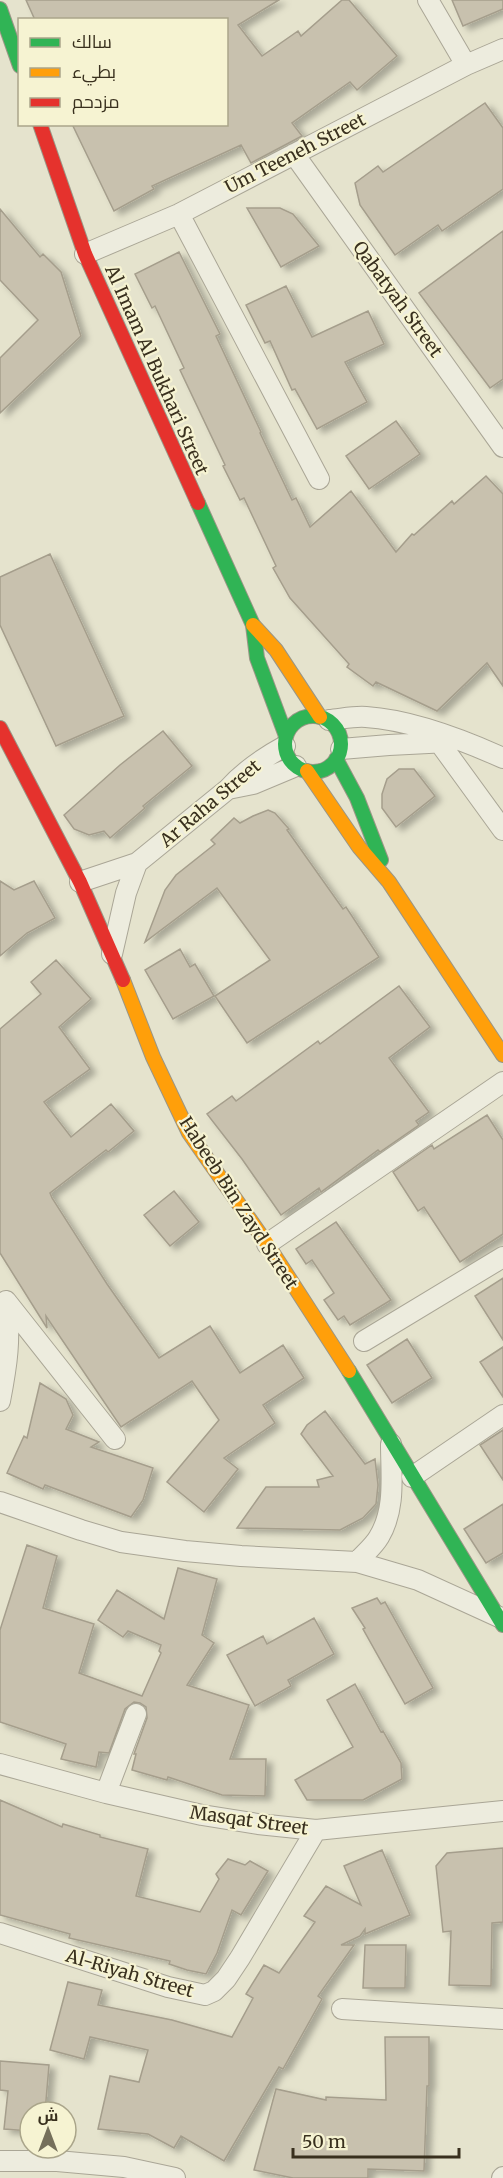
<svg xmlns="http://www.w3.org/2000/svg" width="503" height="2178" font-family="Merriweather,Cairo,serif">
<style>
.building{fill:#c8c1ae;stroke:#a59e8c;stroke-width:1.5;filter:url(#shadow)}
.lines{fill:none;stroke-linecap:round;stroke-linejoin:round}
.street-casing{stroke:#aaa696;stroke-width:22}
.fast-casing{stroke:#9a9686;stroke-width:16}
.slow-casing{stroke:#9a9686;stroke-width:16}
.jam-casing{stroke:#9a9686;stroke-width:16}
.street{stroke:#edecde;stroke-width:20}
.fast{stroke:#30b455;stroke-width:14}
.slow{stroke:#ff9f0a;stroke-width:14}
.jam{stroke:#e5322d;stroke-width:14}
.labels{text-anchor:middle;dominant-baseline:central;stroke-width:4.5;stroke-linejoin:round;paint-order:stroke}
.street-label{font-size:18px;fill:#39301e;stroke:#f6f3d2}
</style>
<defs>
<filter id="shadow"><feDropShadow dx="6" dy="4" stdDeviation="3" flood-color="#0004"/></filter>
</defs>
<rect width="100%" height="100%" fill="#e5e3cd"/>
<path class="building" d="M26 0H279L238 25 262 56 298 31 301 36 342 0H349L397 56 357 90 350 82 292 123 302 136 251 163 241 145 152 186 154 189 114 211 72 124H226V20H35Z
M452 0H503V9L463 26Z
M485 103 503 128V189L442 231 438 225 395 255 360 205 355 183 378 166 383 172Z
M247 208H280L293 214 319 246 281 267Z
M0 209 40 257 43 254 61 272 81 336 0 413V358L38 320 0 280Z
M503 231V379L490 388 419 293Z
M179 252 220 334 216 336 261 432 260 433 292 500 296 498 310 527 351 491 396 552 412 534 414 535 452 501 454 504 486 476 503 494V686L487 663 437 711 376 682 373 686 347 667 349 664 290 598 273 568 276 566 244 498 240 500 223 466 225 465 180 370 184 368 155 306 152 308 135 274Z
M286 286 312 337 368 311 384 344 345 362 367 402 317 429 295 389 292 390 270 341 265 343 246 305Z
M396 421 420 454 369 489 346 456Z
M50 554 124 716 56 746 0 625V577Z
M163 731 192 766 143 806 145 808 110 838 104 831 89 835 74 829 64 815 120 765Z
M399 769H414L435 796 396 827 382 808V794L387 779Z
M268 810 275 813 289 829 287 830 343 909 346 907 379 957 247 1043 215 996 270 960 217 888 145 942 165 890 176 875 215 844 211 840 234 818 240 823 253 816Z
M0 881 14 890 34 881 55 918 27 933 0 956Z
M180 949 190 967 195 964 214 996 173 1019 145 970Z
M56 960 91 999 59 1027 90 1069 44 1102 71 1137 111 1104 134 1131 108 1152 106 1150 50 1193 52 1198 107 1284 159 1358 210 1326 240 1373 283 1345 304 1378 263 1405 275 1423 224 1458 238 1469 204 1512 167 1482 219 1420 192 1381 121 1427 46 1316 47 1328 0 1253V1029L41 994 31 982Z
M399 986 430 1027 389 1058 429 1112 416 1121 419 1125 380 1152 378 1150 321 1192 319 1188 281 1215 242 1159 207 1114 232 1096 236 1101 318 1041 320 1044Z
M487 1115 503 1140V1234L460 1262 424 1207 418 1211 393 1172 432 1145 434 1149Z
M174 1191 199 1222 170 1246 144 1215Z
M336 1222 391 1300 350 1325 344 1316 338 1320 324 1300 334 1293 312 1260 306 1264 296 1249Z
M503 1278V1340L475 1296Z
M407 1339 432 1378 392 1403 367 1365Z
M503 1347V1397L480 1362Z
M40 1383 66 1399 73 1415 66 1429 99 1442 91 1447 153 1468 143 1500 131 1517 45 1485 43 1489 7 1473 24 1436 27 1438Z
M325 1411 365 1464 375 1459 378 1485 376 1504 363 1518 340 1530 237 1528 266 1487H319L317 1480 333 1476 301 1434 307 1425Z
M503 1430V1480L480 1445Z
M503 1504V1553L486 1563 464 1529Z
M27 1545 57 1556 43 1608 94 1624 79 1673 142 1696 161 1653 159 1651 161 1645 128 1631 123 1637 98 1620 117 1590 164 1619 178 1568 217 1579 202 1635 214 1643 187 1685 249 1705 230 1759H266L265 1796 222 1795 168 1777 167 1780 132 1770 136 1754H134L147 1718 146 1707 140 1703 134 1702 125 1709 109 1753 99 1752 96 1767 61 1759 66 1744 0 1722V1630Z
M377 1598 381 1604 385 1602 433 1688 405 1704 363 1629 365 1628 352 1608Z
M314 1618 334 1654 288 1680 291 1686 255 1706 227 1655 263 1636 267 1644Z
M355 1684 381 1732 383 1731 401 1763 402 1779 363 1800H307L295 1780 353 1747 327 1700Z
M0 1800 62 1827 63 1824 100 1835V1837L148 1849 136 1896 200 1912 219 1879 216 1874 228 1859 245 1865 250 1861 268 1871 241 1915 232 1910 217 1953 206 1974 187 1970 169 1964 170 1961 69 1938 70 1934 0 1915Z
M503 1848V1922L492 1923 491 1986 449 1985 451 1931 443 1932 436 1866 447 1853Z
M382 1850 410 1915 365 1934V1929L360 1936 341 1945H354L318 1996 322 1999 283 2069 279 2067 224 2161 181 2136 174 2148 148 2134 98 2129 110 2076 139 2082 148 2050 90 2037 84 2059 50 2050 68 1982 102 1990 98 2005 172 2020 232 2037 253 1998 246 1994 264 1965 279 1973 315 1922 304 1916 326 1886 361 1905 344 1866Z
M365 1945H406L405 1988H363Z
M385 2037H429V2086H427L424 2171 368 2169V2178H293L254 2170 276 2089 326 2100V2097L386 2100Z
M0 2061 49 2065 45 2112H30V2131L4 2129 8 2091 0 2090Z"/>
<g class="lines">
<defs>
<path id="street" d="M428 0 466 65
M294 154 503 447
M179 214 319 479
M85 254 179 214 466 65 503 49
M329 720C341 719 354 716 366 717 412 720 461 739 503 758
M429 731 439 742 503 830
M341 749 389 745 448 742
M228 789 253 784 296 766
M80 882 137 863 228 789C245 770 263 758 285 746
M112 954 126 893 137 863
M267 1244 503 1082
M6 1301 115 1439
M364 1341 503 1257
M0 1401C7 1365 11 1338 6 1302
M412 1477 503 1415
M0 1502 81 1530 121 1542 185 1551 241 1556 357 1562 418 1580 499 1617
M357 1562C364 1554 374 1546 379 1537 396 1509 391 1475 391 1444
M0 1764 106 1793 202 1815 258 1824 316 1830 503 1811
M106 1793 136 1714
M0 1933 168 1987 205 1995 214 1991 226 1979 240 1958 316 1830
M342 2009 503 2019
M0 2161H57L124 2167 175 2178
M502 2178 503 2177"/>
<path id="fast" d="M0 9 20 66
M198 503 253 625 257 658 286 736
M285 744a28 28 0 1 1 56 0a28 28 0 1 1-56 0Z
M336 759 357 798 381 860
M349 1371 503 1625"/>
<path id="slow" d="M253 625 276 650 320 717
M307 771 359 847 389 882 503 1055
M123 980 153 1057 189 1133 267 1244 349 1371"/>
<path id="jam" d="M40 124 85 254 198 503
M0 728 80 882 123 980"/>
</defs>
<use href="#street" class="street-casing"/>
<use href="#fast" class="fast-casing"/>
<use href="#slow" class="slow-casing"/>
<use href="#jam" class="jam-casing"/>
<use href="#street" class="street"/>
<use href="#fast" class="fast"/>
<use href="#slow" class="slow"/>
<use href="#jam" class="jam"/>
</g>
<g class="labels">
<g class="street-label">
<text transform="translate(295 153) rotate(-27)">Um Teeneh Street</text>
<text transform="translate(398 299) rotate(54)">Qabatyah Street</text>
<text transform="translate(157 370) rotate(66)">Al Imam Al Bukhari Street</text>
<text transform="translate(210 803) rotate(-40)">Ar Raha Street</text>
<text transform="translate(239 1203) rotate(57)">Habeeb Bin Zayd Street</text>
<text transform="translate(249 1820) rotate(8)">Masqat Street</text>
<text transform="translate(130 1973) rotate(16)">Al-Riyah Street</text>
</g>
</g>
<rect x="18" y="18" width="210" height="108" fill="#f6f3d2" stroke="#aaa58a" stroke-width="1.5"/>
<rect x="30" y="38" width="30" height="9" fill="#30b455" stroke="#aaa58a" stroke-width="1.5"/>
<text x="72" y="48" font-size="18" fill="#39301e">سالك</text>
<rect x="30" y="68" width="30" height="9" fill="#ff9f0a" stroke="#aaa58a" stroke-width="1.5"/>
<text x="72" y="78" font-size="18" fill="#39301e">بطيء</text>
<rect x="30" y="98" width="30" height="9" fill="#e5322d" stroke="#aaa58a" stroke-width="1.5"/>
<text x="72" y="108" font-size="18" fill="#39301e">مزدحم</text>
<g transform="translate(48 2130)"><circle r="28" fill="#f6f3d2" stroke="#aaa58a" stroke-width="1.5"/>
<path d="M0-4.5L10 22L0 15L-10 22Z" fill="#756f5b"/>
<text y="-9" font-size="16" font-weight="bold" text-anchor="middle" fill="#39301e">ش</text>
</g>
<path d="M293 2148v9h166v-9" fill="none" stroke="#39301e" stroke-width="3"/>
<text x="302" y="2148" font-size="18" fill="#39301e" stroke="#f6f3d2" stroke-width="4.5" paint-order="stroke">50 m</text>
</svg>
